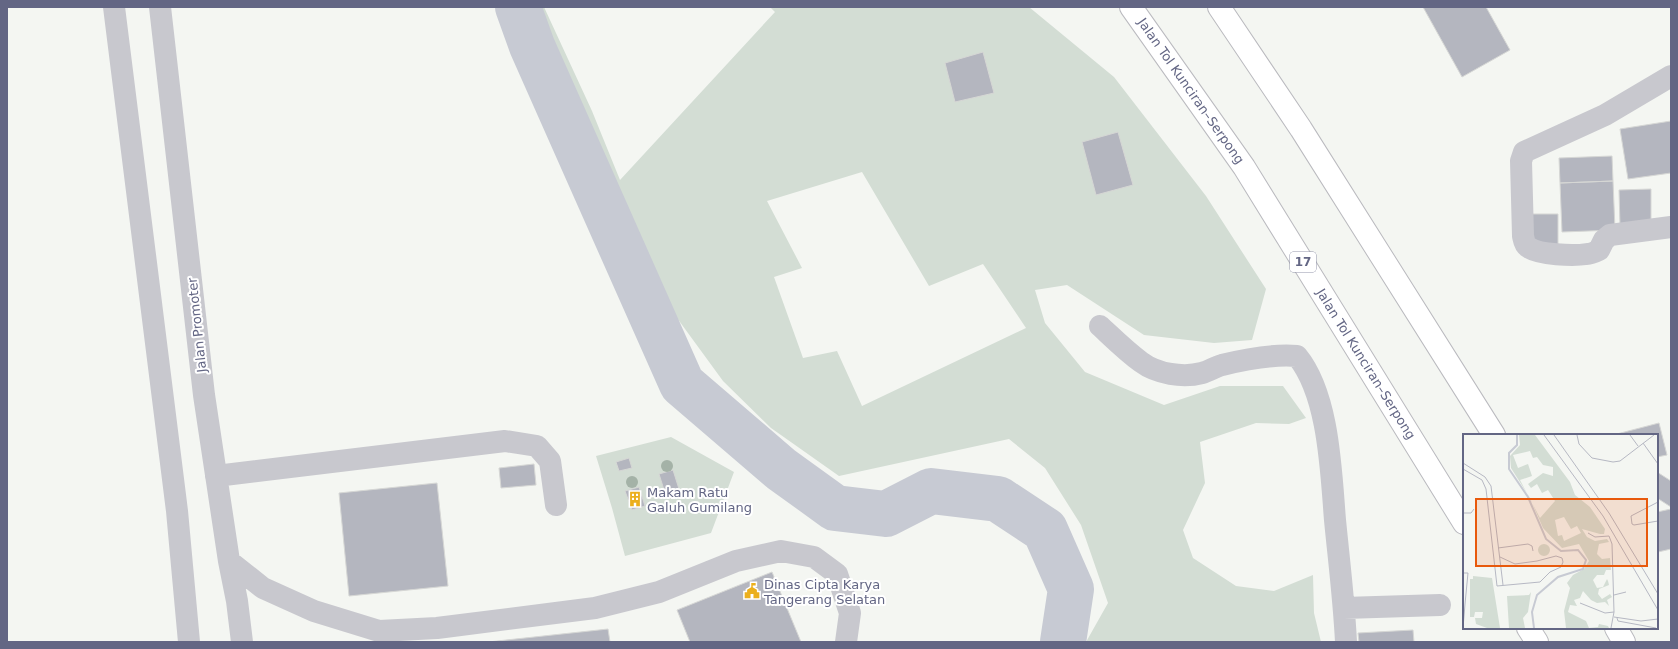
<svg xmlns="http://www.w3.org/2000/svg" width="1678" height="649" font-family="'DejaVu Sans',sans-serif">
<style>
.green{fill:#d3ddd4;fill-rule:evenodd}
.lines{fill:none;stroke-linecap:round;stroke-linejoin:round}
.river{stroke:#c7cad3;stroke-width:46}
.building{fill:#b4b6bf;stroke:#d6d7d5}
.highway-casing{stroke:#bababf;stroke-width:24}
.minor{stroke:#c8c8ce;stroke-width:22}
.highway{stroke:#fff;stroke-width:22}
.tree{fill:#a4b2a7}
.labels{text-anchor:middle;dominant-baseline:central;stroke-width:4;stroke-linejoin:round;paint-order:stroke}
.shield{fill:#fff;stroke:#9294a9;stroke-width:1}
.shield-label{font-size:12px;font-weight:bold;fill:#636684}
.street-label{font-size:13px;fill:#636684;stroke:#fff}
.poi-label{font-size:13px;fill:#636684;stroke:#fff;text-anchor:start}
.inset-river{fill:none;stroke:#c7cad3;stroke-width:2}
.inset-road{fill:none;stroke:#b6b8c3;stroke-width:1}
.view{fill:#e8590c;fill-opacity:0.15;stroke:#e8590c;stroke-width:2}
.inset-edge{fill:none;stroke:#636684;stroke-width:2}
</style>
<rect width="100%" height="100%" fill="#f4f6f2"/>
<path class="green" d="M535 7H544L592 111 620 180 775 12 770 7H1029L1114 77 1206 196 1266 289 1252 340 1214 343 1144 335 1067 285 1035 290 1045 323 1085 372 1164 405 1220 386H1283L1306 418 1289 424 1256 423 1200 442 1205 483 1183 530 1193 558 1236 586 1274 591 1313 575 1314 613 1321 642H1086L1108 603 1081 525 1045 468 1009 439 839 476 771 428 723 381 650 281ZM862 172 929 286 983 264 1026 328 862 406 837 351 803 358 774 277 802 268 767 201Z
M671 437 734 472 711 533 625 556 612 508 596 456Z"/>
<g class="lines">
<path class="river" d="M518 7 532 46 682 384 781 469 835 508 886 514 931 491 998 499 1045 530 1071 589 1063 642"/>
</g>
<path class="building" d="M1423 7H1486L1510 50 1462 77Z
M983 52 994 93 955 102 945 63Z
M1671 121V173L1628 179 1620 129Z
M1118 132 1133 185 1096 195 1082 142Z
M1612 156 1613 181 1560 183 1559 158Z
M1613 181 1615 230 1562 232 1560 183Z
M1651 189V225H1620L1619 190Z
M1530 214H1558V246H1530Z
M1659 423 1667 455 1657 457V435H1613Z
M629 458 632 468 619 471 616 462Z
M534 464 536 485 501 488 499 468Z
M673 470 679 489 665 493 659 474Z
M1657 472 1671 481V507L1657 498Z
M437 483 448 586 349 596 339 493Z
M639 487 645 506 632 510 625 491Z
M1671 509V549L1658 552 1657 512Z
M772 572 801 642H690L677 610Z
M608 629 610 642H488Z
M1413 630 1414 642H1359L1358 633Z"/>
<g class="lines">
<defs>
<path id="highway" d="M1131 7 1244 167 1464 523
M1219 7 1301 129 1494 435
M1528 628 1537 642
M1616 628 1624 642"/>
</defs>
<use href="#highway" class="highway-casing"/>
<path class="minor" d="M114 7 177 511 189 642
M160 7 204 395 229 561 237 601 242 642
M1671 76 1605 115 1524 152 1521 161 1523 236C1524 240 1524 244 1528 247 1538 255 1574 256 1587 254 1591 254 1595 252 1599 250L1604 240 1610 235 1671 227
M1100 326C1113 338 1126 351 1141 362 1157 374 1183 378 1202 373 1209 371 1215 367 1222 365 1246 359 1272 354 1297 356 1329 395 1331 471 1335 520 1339 561 1344 601 1346 642
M216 476 505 441 537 446 550 461 556 505
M229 561 263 588 314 611 379 631 437 628 595 608 659 592 736 561 781 551 814 557 837 574 850 613 846 642
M1344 608 1440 605"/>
<use href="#highway" class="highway"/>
</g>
<g class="tree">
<circle cx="667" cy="466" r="6"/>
<circle cx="632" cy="482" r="6"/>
</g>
<defs>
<symbol id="building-bare" viewBox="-9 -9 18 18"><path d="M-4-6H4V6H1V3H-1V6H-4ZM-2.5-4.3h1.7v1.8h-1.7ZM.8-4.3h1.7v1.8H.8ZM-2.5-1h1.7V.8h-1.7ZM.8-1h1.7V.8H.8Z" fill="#ebaf1d" stroke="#fff" stroke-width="2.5" paint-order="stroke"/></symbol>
<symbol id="civic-bare" viewBox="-9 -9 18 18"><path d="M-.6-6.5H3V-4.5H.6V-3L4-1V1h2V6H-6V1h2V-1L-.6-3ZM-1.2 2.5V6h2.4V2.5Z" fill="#ebaf1d" stroke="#fff" stroke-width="2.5" paint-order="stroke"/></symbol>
</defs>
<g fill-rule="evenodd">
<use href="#building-bare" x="624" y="488" width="22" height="22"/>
<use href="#civic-bare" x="741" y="580" width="22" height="22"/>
</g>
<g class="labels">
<rect class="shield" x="1290" y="252" width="26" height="20" rx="3"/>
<g class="shield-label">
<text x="1303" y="262">17</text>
</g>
<g class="street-label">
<text transform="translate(1191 91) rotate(55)">Jalan Tol Kunciran–Serpong</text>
<text transform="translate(197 325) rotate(-96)">Jalan Promoter</text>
<text transform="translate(1366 364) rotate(58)">Jalan Tol Kunciran–Serpong</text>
</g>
<g class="poi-label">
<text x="647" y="492">Makam Ratu<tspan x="647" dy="15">Galuh Gumilang</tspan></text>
<text x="764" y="584">Dinas Cipta Karya<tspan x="764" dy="15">Tangerang Selatan</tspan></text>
</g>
</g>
<g transform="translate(1463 434)">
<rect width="195" height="195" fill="#f4f6f2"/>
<path d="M56 1H72L107 48 112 61 127 73 142 95 141 100H137L119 95 124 103 132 107 144 105 146 108 136 110 134 120 139 125 147 124 148 136H143L141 141H134L130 146 134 154 140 153 144 145 145 147 146 151 136 155 135 160 139 165 147 160 149 163 144 166 146 172 142 168 134 169 128 166 120 157 117 164 111 166 114 172 107 171 105 178 123 187 126 194 135 193 136 190 145 192 146 194H103L101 177 107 154 104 149 110 141 121 135 126 127 116 110 99 114 80 94 67 64 48 34 47 22 57 11ZM67 17 70 24 74 23 80 31 90 33V42L80 39 65 50 68 54 74 50 79 59 85 56 92 67 77 84 57 46 69 42 65 30 55 34 50 21ZM101 83 108 95 114 92 118 99 101 107 99 101 95 102 92 86ZM75 116a6 6 0 1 1 12 0a6 6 0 1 1-12 0ZM10 142 29 144 37 194H24L13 190 12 184H19L20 178H12L11 183H7V145H10ZM68 158 65 178 60 184 62 194H46L44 162 66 161Z" fill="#d3ddd4" fill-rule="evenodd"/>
<path class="inset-river" d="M54 1V11L46 19V35L65 63 83 105 98 117 115 116 123 126 120 135 95 143 74 161 69 178 71 194"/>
<path class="inset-road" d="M81 1 140 82 195 176M91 1 146 79 195 160M114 1 116 10 129 24 150 28 157 27 191 1M167 1 175 12M180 9 195 30M0 29 22 43 28 52 40 151M0 35 19 46 23 55 34 152 77 148 87 138 98 133 100 128 99 124 93 122 74 127 52 130 37 123M195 68 168 82 169 90 171 91 195 87M0 79H8L11 75M125 99 132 103 146 102 149 110 151 178 148 194M35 114 65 110 69 112 70 117M0 139H5L2 170M151 161 163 158M117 169 142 179 151 178M151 183 178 187 195 185M154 184 155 187 193 194M0 194 2 170"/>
<path class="view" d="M13 65H184V132H13Z"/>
<rect width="195" height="195" class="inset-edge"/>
</g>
<rect width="1678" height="649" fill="none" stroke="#636684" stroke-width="16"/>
</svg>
